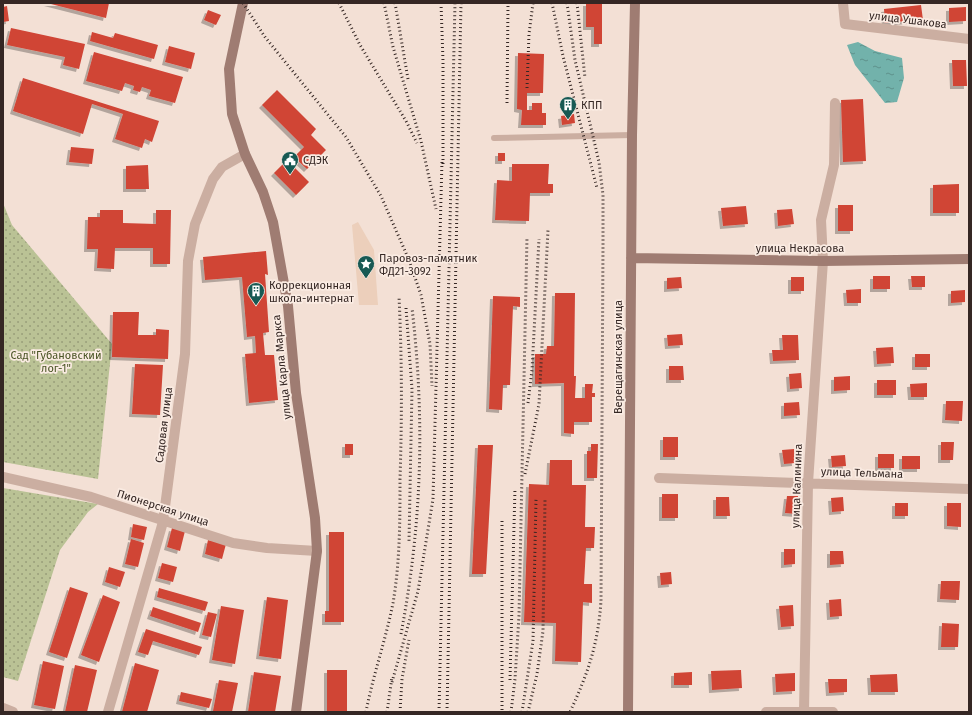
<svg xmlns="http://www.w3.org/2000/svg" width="972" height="715" font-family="'Fira Sans',sans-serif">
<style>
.park{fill:url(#park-dots)}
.plaza{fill:#eccfbb}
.water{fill:url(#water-ripples)}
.building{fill:#d04436;filter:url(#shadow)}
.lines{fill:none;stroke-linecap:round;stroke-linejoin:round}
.lane{stroke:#cbaea1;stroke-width:6}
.street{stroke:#cbaea1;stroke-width:10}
.secondary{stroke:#9f7c72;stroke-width:10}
.rail{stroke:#352724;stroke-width:3;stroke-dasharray:1 3;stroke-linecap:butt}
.labels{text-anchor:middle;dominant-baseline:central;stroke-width:3.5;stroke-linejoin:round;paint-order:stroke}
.street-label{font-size:11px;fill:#352724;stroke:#faebe2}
.poi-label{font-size:11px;fill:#352724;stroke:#faebe2;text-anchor:start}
.park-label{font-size:11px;fill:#4b5526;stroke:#faebe2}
</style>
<defs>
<pattern id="park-dots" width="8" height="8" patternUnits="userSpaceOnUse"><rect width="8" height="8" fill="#bac295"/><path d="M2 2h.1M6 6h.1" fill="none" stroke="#989e79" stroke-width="1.8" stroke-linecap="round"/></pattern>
<pattern id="water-ripples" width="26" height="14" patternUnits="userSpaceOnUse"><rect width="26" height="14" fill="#72b2ab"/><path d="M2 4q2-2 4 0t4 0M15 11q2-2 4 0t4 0" fill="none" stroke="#5e918b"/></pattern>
<filter id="shadow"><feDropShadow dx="-3" dy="3" stdDeviation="0" flood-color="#0004"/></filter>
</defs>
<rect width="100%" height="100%" fill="#f3e0d5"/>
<path class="park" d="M3 203 12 225 112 344 98 479 3 462Z
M3 488 98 504 88 512 60 550 18 681 3 677Z"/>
<path class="plaza" d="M358 222 374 250 378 305H359L352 225Z"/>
<path class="water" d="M858 42 875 51 902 58 904 78 897 102 885 103 855 65 847 45Z"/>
<path class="building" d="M47 3H109L106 18Z
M586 3H602V44H594V27H586Z
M921 5 923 20 885 23 884 9Z
M7 6 9 21 3 22V7Z
M966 7V21L949 22V8Z
M208 10 221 15 216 25 204 20Z
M11 28 85 44 79 69 63 65 65 57 7 45Z
M92 32 113 38 115 33 158 45 154 59 90 41Z
M169 46 195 53 191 69 165 62Z
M94 52 183 77 175 103 149 96 151 90 142 87 140 92 133 90 134 86 125 83 122 91 86 81Z
M518 53 544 54 543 93H527V110H532V103H542V113H546V125H521L522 110 517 109Z
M952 60H966L967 86H953Z
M23 78 159 121 152 142 145 139 142 148 115 139 123 114 92 104 83 134 13 111Z
M277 90 316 129 311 135 326 150 307 169 294 157 304 147 262 105Z
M863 99 866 161 843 162 841 100Z
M574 114 575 123 562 125 561 116Z
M71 147 94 149 92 164 69 162Z
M498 153H505V161H498Z
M287 160 309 182 296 195 274 173Z
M512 164H549L548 184H553V193H530L529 221 495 220 497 180 512 181Z
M148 165 149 189H126V166Z
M959 184V213H933V185Z
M838 205H853V231H838Z
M746 206 748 224 723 226 721 208Z
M792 209 794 224 778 226 777 210Z
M100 210H123V223L156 224V210H171L170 264H153V248H115L114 269 97 268 98 249H87L88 217H100Z
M266 251 268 275 265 274 269 332 263 333 265 355H274L278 400 249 403 245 354 256 353 255 336 247 337 242 277 205 280 203 257Z
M873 276H890V289H873Z
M911 276H925V287H912Z
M681 277 682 288 667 289V278Z
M791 277H804V291H791Z
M861 289V303H847L846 290Z
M965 290V302L951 303V291Z
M555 293H575L574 376H576L575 398H585V384H593L592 393H595V397H592V422H574V434L564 433V383L535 384V354H546L547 346H554Z
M493 296 520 297V307L513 306 510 385H503L502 410 489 409Z
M113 312H139L138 335H156V329L169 330 168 359 112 357Z
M682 334 683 345 668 346 667 335Z
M782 335H798L799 360 773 361 772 350H783Z
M893 347 894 363 877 364 876 348Z
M915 354H930V367H915Z
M135 364 163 365 160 415 132 414Z
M669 366H683L684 380H669Z
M801 373 802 388 790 389 789 374Z
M850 376V390L834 391V377Z
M877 380H896V395H877Z
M927 383V397H911L910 384Z
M946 401H963L962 421 945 420Z
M799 402 800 415 784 416V403Z
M663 437H678V457H663Z
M941 442H954L953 460H941Z
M345 444H353V455H345Z
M591 444H598L597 478H587V451H591Z
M478 445H493L486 574H472Z
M794 449 795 463 784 464 782 450Z
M878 454H894V468H878Z
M845 455 846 466 832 467 831 456Z
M902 456H920V469H902Z
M550 460H572V485H586L585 527H595L594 548H586L584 584H592V603L583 602 581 662 555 661 556 623 524 622 529 484 549 485Z
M662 494H678V518H662Z
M787 496H798L797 514 785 513Z
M716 497H729L730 516H716Z
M843 497 844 511 832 512 831 498Z
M895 503H908V516H895Z
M947 503H961V527L947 526Z
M133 524 147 527 144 540 131 537Z
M172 528 185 531 180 551 167 547Z
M329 532H344V622H325V611H329Z
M131 539 144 543 138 567 125 564Z
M208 540 226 544 222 559 205 554Z
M784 549H795V564L784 565Z
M830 551H843L844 564 830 565Z
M162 563 177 567 173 582 158 578Z
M109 567 125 572 120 587 105 582Z
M671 572 672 584 661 585 660 573Z
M941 581H960L959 600 940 599Z
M70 587 88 593 67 658 49 652Z
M159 588 208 602 205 611 157 597Z
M103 595 120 602 99 662 81 655Z
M267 597 288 600 281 659 259 656Z
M841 599 842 616 830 617 829 600Z
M793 605 794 626 781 627 779 606Z
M221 606 244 610 235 664 212 660Z
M153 607 201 623 198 632 150 616Z
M208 612 217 614 211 637 202 635Z
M942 623 959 624 958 647H941Z
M146 629 202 647 199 655 153 641 148 655 138 652Z
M43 661 64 666 55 709 34 705Z
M135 663 159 670 147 712H122Z
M75 665 97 670 87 712H65Z
M327 670H347V712H327Z
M741 670 742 688 712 690 711 671Z
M254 672 281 676 275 712H248Z
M692 672V685H674V673Z
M795 673V691L776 692 775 674Z
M897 674 898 692H871L870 675Z
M828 679H847V692L829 693Z
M219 680 238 683 232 712 213 711Z
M181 692 212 699 209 708 179 701Z"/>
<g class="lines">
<path class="lane" d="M494 138 632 135"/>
<path class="street" d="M843 3 845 24 969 39
M3 477 91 497 233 543 267 548 317 551
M659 478 969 489
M3 708 13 712
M108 712 163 522 185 354 188 261 195 224 213 179 222 167 245 154
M766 712H833
M804 712 808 483 823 261 821 220 834 165 835 103"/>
<path class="secondary" d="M243 3 229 69 232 114 245 154 263 192 273 222 288 306 296 393 315 518 317 551 296 712
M631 258 823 261 969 259
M628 712 632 135 635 3"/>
<path class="rail" d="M243 3 265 37 346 137 381 196 409 260 421 295 430 344 432 386
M339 3 360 45 406 121 417 143
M384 3 393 47 421 141 436 209
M395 3 408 79
M441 3 443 61V164
M552 3 563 56 597 188
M567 3 575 60 599 162 603 195V245L601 601C598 645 588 673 570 712
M577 3 585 78
M527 88 529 34 533 3
M507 103 508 3
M406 308 412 389 409 542
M528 403 532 370 539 239
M525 474 539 404 548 230
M502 521V712
M401 634C422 523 425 420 412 308
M510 680 515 488
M392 682 418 591 433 499 442 160
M366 712C373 675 386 639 393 603 400 562 400 520 400 479 402 418 402 358 399 297
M387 712 392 677
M400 712 402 679 409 640
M439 712 455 3
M447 712 461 3
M511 712 515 679 519 616 527 237
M522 712 533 641 536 499
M528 712 537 674 543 631 545 499"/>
</g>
<defs>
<symbol id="building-pin" viewBox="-11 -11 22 30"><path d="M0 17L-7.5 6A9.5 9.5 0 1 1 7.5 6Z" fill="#175953" stroke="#faebe2"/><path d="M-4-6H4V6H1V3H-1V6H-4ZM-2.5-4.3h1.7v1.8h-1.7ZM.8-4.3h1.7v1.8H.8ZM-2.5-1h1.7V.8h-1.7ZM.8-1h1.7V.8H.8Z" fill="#fff"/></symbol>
<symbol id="civic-pin" viewBox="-11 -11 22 30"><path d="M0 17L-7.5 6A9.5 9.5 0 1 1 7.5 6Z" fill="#175953" stroke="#faebe2"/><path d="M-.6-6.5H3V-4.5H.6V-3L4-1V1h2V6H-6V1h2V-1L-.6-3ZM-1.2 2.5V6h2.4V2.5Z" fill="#fff"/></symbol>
<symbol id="sight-pin" viewBox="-11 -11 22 30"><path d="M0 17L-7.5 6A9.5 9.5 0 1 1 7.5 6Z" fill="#175953" stroke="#faebe2"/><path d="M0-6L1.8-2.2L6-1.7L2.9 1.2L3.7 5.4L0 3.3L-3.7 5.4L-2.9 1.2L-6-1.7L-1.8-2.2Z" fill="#fff"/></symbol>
</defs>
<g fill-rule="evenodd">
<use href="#building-pin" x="558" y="95" width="20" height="27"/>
<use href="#civic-pin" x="280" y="150" width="20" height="27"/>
<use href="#sight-pin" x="356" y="254" width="20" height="27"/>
<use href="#building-pin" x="246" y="281" width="20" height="27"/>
</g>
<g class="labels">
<g class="street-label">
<text transform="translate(908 20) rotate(7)">улица Ушакова</text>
<text x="800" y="248">улица Некрасова</text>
<text transform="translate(618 357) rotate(-90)">Верещагинская улица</text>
<text transform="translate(282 367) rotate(-96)">улица Карла Маркса</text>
<text transform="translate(164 425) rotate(-83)">Садовая улица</text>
<text transform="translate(862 473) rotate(2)">улица Тельмана</text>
<text transform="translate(797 486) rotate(-88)">улица Калинина</text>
<text transform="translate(163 508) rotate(18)">Пионерская улица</text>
</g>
<g class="poi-label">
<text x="581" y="105">КПП</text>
<text x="303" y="160">СДЭК</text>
<text x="379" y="258">Паровоз-памятник<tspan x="379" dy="13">ФД21-3092</tspan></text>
<text x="269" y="285">Коррекционная<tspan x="269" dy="13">школа-интернат</tspan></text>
</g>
<g class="park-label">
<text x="56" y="355">Сад "Губановский<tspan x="56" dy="13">лог-1"</tspan></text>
</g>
</g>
<rect width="972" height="715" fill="none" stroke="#352724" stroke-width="8"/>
</svg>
